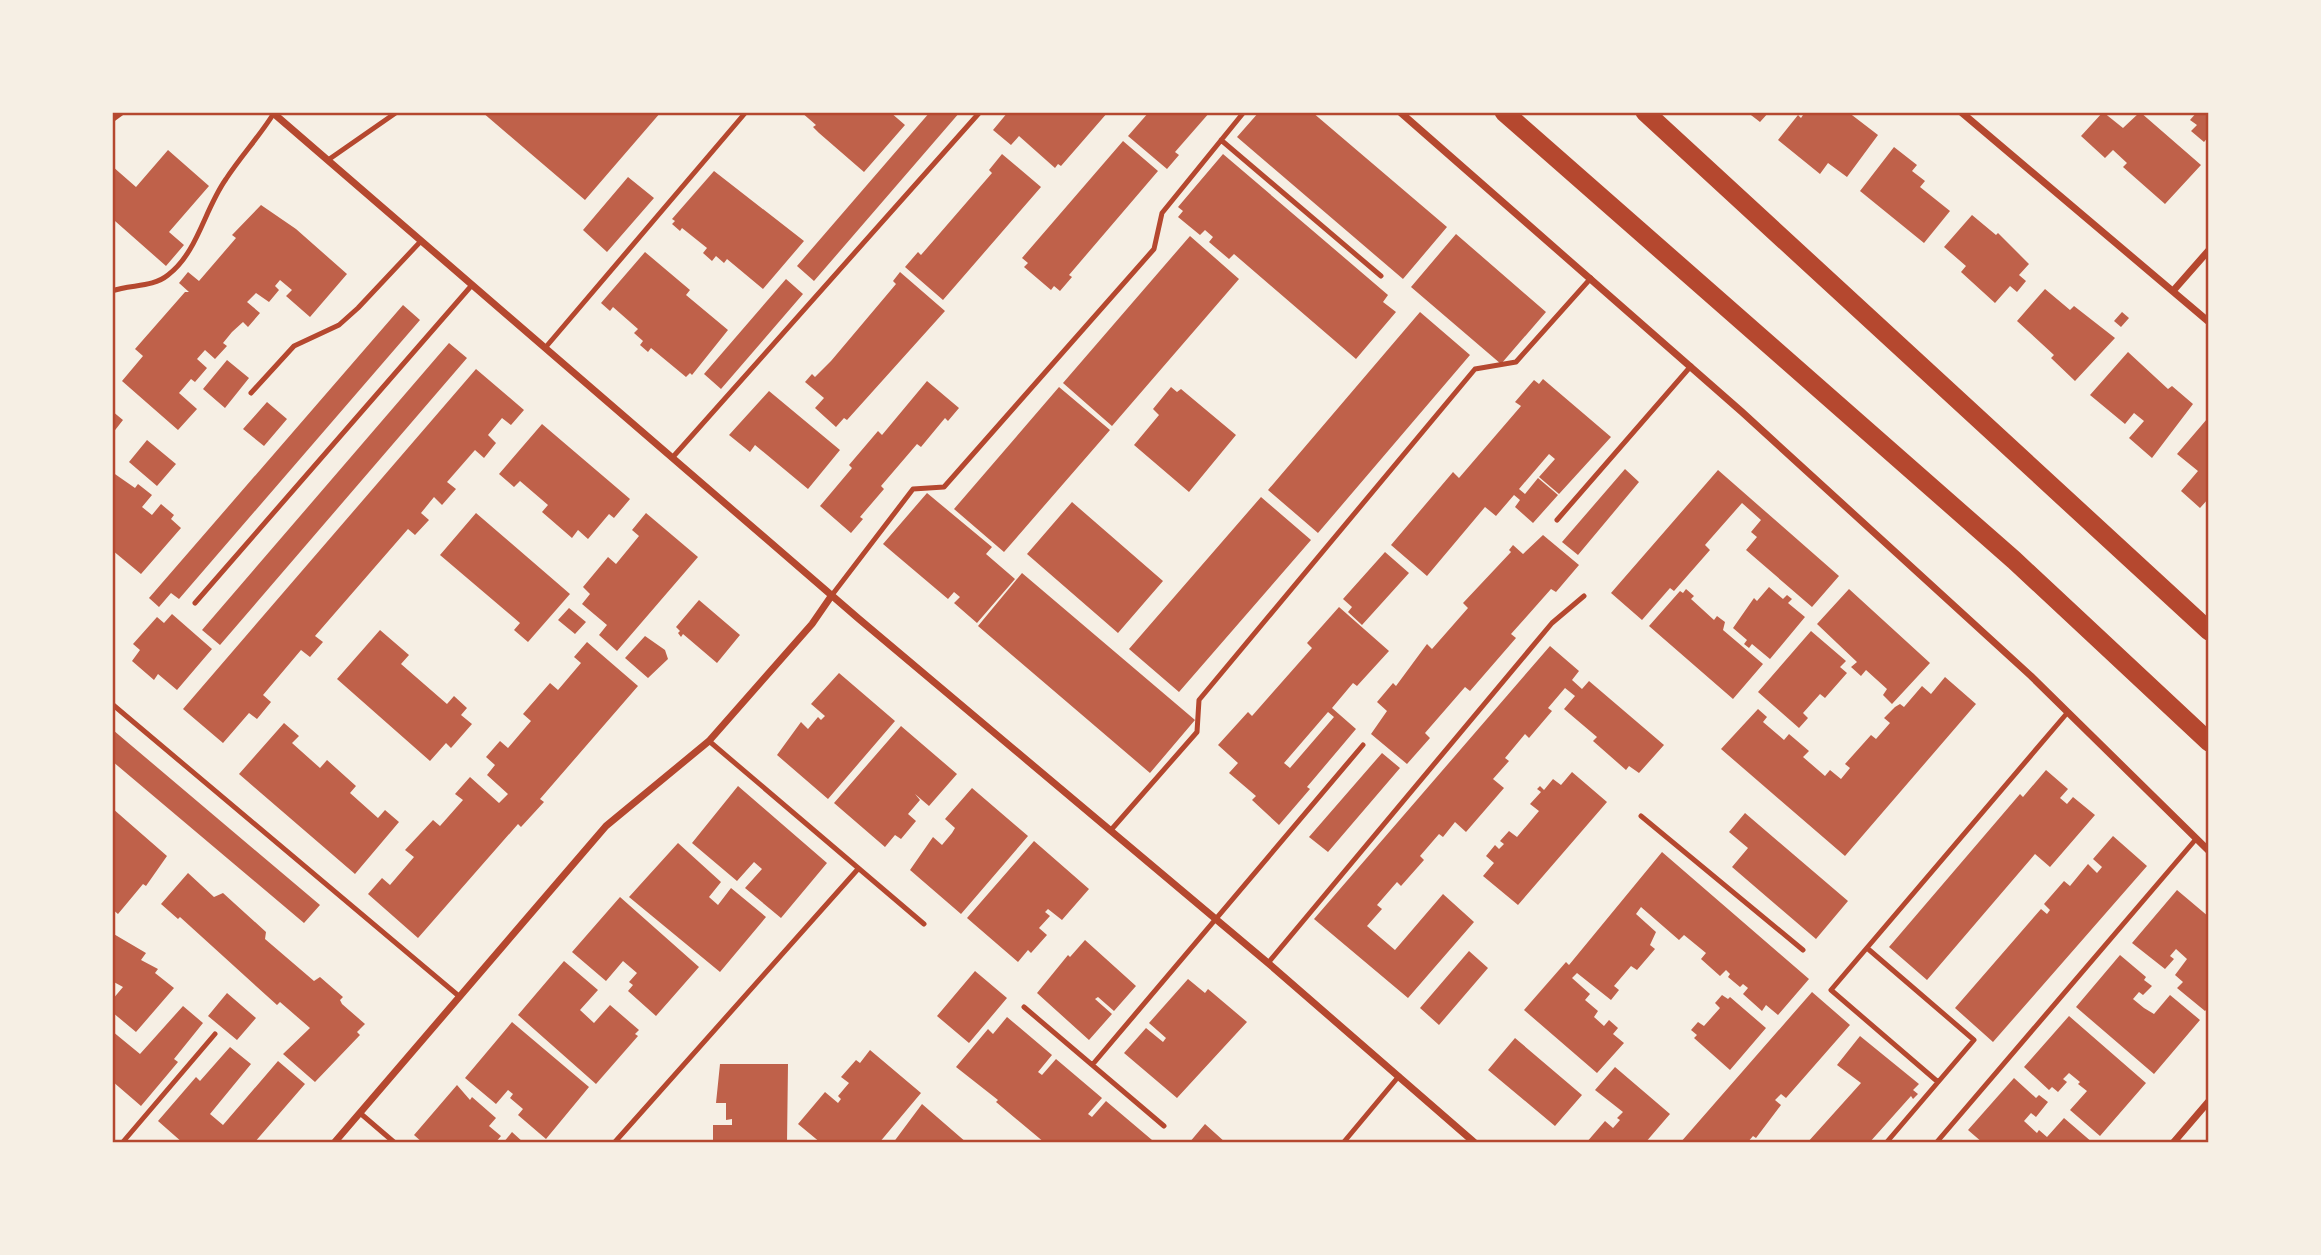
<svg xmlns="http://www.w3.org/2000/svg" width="2321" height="1255" font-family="'Fira Sans Condensed',sans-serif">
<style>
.building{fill:#bf614a;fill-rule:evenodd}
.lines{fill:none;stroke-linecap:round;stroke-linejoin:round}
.service{stroke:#b5482f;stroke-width:5}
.minor{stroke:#b5482f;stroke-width:7}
.trunk{stroke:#b5482f;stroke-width:19}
.neatline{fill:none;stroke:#b5482f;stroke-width:2.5}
</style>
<rect width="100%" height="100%" fill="#f6efe4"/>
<path class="building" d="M482 112H661L585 200Z
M801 112H890L905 125 864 172 819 133 813 127 816 125Z
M930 112H960L814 281 797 266Z
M1008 112H1108L1061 166 1058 164 1055 168 1019 136 1011 145 993 130Z
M1149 112H1210L1175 152 1179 155 1167 169 1128 136Z
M1259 112H1312L1447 227 1403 279 1237 137Z
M1747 112H1769L1760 122Z
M1805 112H1848L1878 135 1847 177 1828 163 1820 174 1778 140 1798 115 1801 118Z
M2103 112 2123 128 2140 112 2201 165 2165 204 2123 167 2127 163 2113 150 2105 158 2081 136Z
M2197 112H2209V136L2204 142 2191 131 2197 125 2190 120Z
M1123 141 1158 171 1069 275 1072 277 1060 291 1054 286 1051 290 1024 267 1028 263 1022 258Z
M1894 147 1917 165 1912 171 1925 181 1920 187 1950 211 1924 243 1860 191Z
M168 150 209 186 169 232 184 245 166 266 115 221 112 225V166L136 187Z
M1002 154 1041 187 943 300 905 267 918 252 921 255 992 173 989 170Z
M1223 154 1388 295 1383 302 1396 312 1356 359 1234 254 1229 259 1209 242 1213 237 1205 230 1200 235 1178 217 1183 211 1178 207Z
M714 171 804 241 763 289 727 259 724 263 716 256 712 261 703 253 707 248 682 228 680 231 672 224 675 221 672 219Z
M628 177 654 198 607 252 583 230Z
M261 205 296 229 347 274 310 317 286 296 292 290 280 280 275 286 279 290 269 302 256 293 247 302 260 313 248 327 243 322 232 332 223 343 227 346 215 359 205 350 197 359 207 368 195 382 191 379 179 393 197 409 178 430 122 381 143 356 135 349 185 292H189L179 283 188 272 199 281 236 238 232 235Z
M1972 215 1996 235 1998 233 2029 264 2019 275 2026 281 2017 292 2010 286 1995 303 1961 272 1966 266 1944 247Z
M1456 234 1546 312 1501 364 1411 287Z
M1190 236 1239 279 1112 426 1063 383Z
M645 252 690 290 686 295 728 330 692 375 690 373 686 377 651 348 648 352 640 345 643 341 634 333 638 329 613 307 610 311 601 303Z
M900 272 945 311 847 420 844 418 836 427 815 408 824 398 805 382 812 374 815 377 831 361 896 284 893 281Z
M786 279 803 294 721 389 704 374Z
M2045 289 2070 310 2074 306 2115 338 2075 381 2051 358 2054 355 2017 321Z
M403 305 420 320 179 599 171 593 159 607 149 598Z
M1420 312 1470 355 1318 533 1268 490Z
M2122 312 2129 318 2121 327 2114 321Z
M449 343 467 358 220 645 202 630Z
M2128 352 2168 389 2172 386 2193 404 2152 458 2129 438 2144 421 2134 413 2125 424 2090 395Z
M227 360 249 378 225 408 203 389Z
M476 369 524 410 511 425 502 418 488 435 496 443 484 458 475 450 447 482 456 489 442 505 434 497 421 513 429 520 415 535 408 529 315 636 323 642 310 657 301 650 263 695 271 702 257 719 249 713 223 743 183 709Z
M1543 379 1611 437 1559 494 1539 477 1555 459 1549 454 1519 489 1525 494 1538 478 1558 495 1533 523 1515 507 1520 500 1514 495 1496 516 1485 507 1427 576 1391 545 1453 472 1459 478 1521 406 1515 402 1534 380 1539 384Z
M927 381 959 408 948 421 945 418 921 447 917 444 881 486 884 489 860 517 863 519 851 533 820 506 852 468 849 465 878 431 882 435Z
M1059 387 1110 430 1004 552 954 509Z
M1171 387 1177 392 1181 389 1236 435 1189 492 1134 445 1159 415 1153 409Z
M769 391 840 450 808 489 755 445 750 452 729 435Z
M267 402 287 419 264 446 243 429Z
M112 411 123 420 112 434Z
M2207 419 2209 498 2200 508 2181 491 2198 471 2177 454Z
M542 424 630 499 614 518 609 514 588 539 578 530 572 538 542 512 548 505 520 481 514 487 499 474Z
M147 440 176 464 157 486 129 462Z
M1625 469 1639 482 1578 555 1562 542Z
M1718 470 1839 576 1812 607 1746 550 1757 537 1751 532 1761 520 1742 503 1705 545 1710 550 1674 591 1670 588 1642 620 1611 593Z
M112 472 135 488 138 484 152 495 142 507 152 515 161 504 174 515 171 519 181 528 141 574 112 550Z
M927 493 992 547 986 554 1015 579 977 623 954 603 960 597 954 592 948 599 883 544Z
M1261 497 1311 540 1179 692 1129 649Z
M1072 502 1163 581 1118 633 1027 554Z
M476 513 570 594 528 642 514 630 520 623 440 555Z
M646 513 698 557 617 651 599 635 607 625 582 604 590 594 583 587 608 557 616 564 639 536 632 530Z
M1543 535 1579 565 1556 592 1551 589 1511 634 1516 638 1470 691 1465 687 1425 733 1430 738 1407 764 1371 734 1387 711 1377 702 1393 683 1396 686 1427 644 1432 649 1468 608 1463 603 1511 552 1509 550 1513 545 1523 554Z
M1385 552 1409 573 1362 625 1348 612 1352 607 1343 599Z
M1022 573 1195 720 1150 773 978 626Z
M1769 587 1783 599 1787 595 1792 599 1788 603 1805 617 1770 659 1752 644 1749 648 1744 644 1747 640 1733 628 1754 598 1757 601Z
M1686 589 1694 596 1691 599 1714 620 1717 616 1725 622 1723 630 1763 664 1733 699 1649 626 1680 591 1683 593Z
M1849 589 1930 663 1892 704 1883 695 1887 689 1866 670 1861 676 1851 667 1857 662 1817 624Z
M699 600 740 635 717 663 683 634 681 637 678 633 680 631 676 627Z
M1339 607 1389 651 1357 686 1353 683 1332 708 1356 729 1307 787 1310 789 1279 825 1252 800 1256 796 1229 773 1238 763 1218 745 1248 712 1252 716 1312 648 1307 643ZM1328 712 1334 717 1290 768 1284 763Z
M569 608 586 622 575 634 558 620Z
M172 614 212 649 177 690 158 674 154 680 132 661 140 650 133 644 157 617 164 623Z
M380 630 409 655 401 664 447 704 454 696 467 708 461 715 472 724 451 748 446 743 430 761 337 679Z
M1811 631 1846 661 1840 667 1847 673 1825 698 1820 694 1803 713 1808 718 1799 728 1758 692Z
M645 636 665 650 668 659 648 678 625 658Z
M587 642 638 686 540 799 544 802 521 827 518 824 418 938 368 894 382 878 390 885 414 857 405 850 433 820 440 826 463 800 455 794 470 777 499 803 508 794 487 775 495 765 486 757 500 741 508 748 531 721 523 714 550 683 558 690 581 663 574 657Z
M1550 646 1579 671 1572 680 1582 689 1589 681 1664 745 1639 773 1629 766 1626 770 1593 741 1597 737 1564 709 1575 696 1565 688 1548 708 1552 711 1529 738 1525 734 1505 758 1509 761 1493 779 1504 788 1466 832 1455 822 1443 837 1439 834 1420 856 1424 860 1401 886 1397 882 1377 905 1382 909 1367 926 1395 950 1443 894 1474 922 1408 998 1314 919Z
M839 673 895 721 828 799 777 755 801 722 808 729 818 717 821 720 825 716 811 704Z
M1945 677 1976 704 1845 856 1721 749 1758 709 1767 717 1763 722 1784 740 1789 734 1809 751 1803 757 1825 776 1830 770 1841 779 1850 768 1845 764 1871 735 1876 739 1890 723 1884 718 1895 707 1900 704 1904 707 1922 686 1931 694Z
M284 723 299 736 292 743 320 768 327 760 356 786 350 793 378 818 385 810 399 822 355 874 239 774Z
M901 726 957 774 929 806 915 794 920 800 908 814 916 821 901 839 895 835 885 847 834 803Z
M113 730 320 905 304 923 112 761Z
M1382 753 1400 768 1328 852 1309 837Z
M2046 770 2068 789 2060 798 2067 804 2073 797 2095 815 2050 867 2035 854 1927 980 1889 947 2020 794 2023 797Z
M1572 772 1607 802 1518 905 1483 876 1494 863 1486 856 1495 845 1499 849 1504 844 1500 841 1509 831 1517 837 1539 811 1530 804 1541 792 1537 789 1540 786 1544 790 1553 779 1561 785Z
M738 786 827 863 781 918 745 888 762 869 754 862 737 881 692 843Z
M972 788 1028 836 961 914 910 870 933 837 942 845 952 833 955 828 945 819Z
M112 808 167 856 146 886 143 884 118 914 112 909Z
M1745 813 1848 901 1816 939 1732 867 1748 848 1729 832Z
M2113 836 2147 866 1993 1042 1955 1008 2041 909 2047 914 2050 910 2044 904 2064 881 2070 886 2088 864 2097 873 2102 867 2093 859Z
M1034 841 1089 889 1062 920 1048 909 1045 912 1050 916 1039 928 1047 935 1031 953 1028 950 1018 962 967 918Z
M678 843 721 882 709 897 718 905 731 888 766 917 720 972 629 897Z
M1662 852 1809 979 1778 1015 1766 1005 1762 1011 1743 994 1748 988 1743 984 1740 987 1728 977 1730 974 1726 970 1720 976 1701 959 1706 953 1684 935 1679 940 1641 907 1636 914 1656 932 1650 945 1655 949 1637 970 1631 966 1614 986 1619 990 1611 1000 1577 973 1572 978 1590 994 1585 1000 1598 1011 1594 1017 1604 1026 1609 1020 1618 1028 1613 1034 1624 1043 1597 1073 1524 1010 1566 962 1569 965Z
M188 873 214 897 223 893 266 932 265 939 314 981 320 977 343 997 340 1000 342 1004 365 1024 357 1032 360 1035 315 1082 283 1054 310 1028 280 1002 277 1005 180 917 178 919 161 904Z
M2177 890 2209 917V1007L2205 1011 2177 988 2183 982 2175 975 2187 959 2176 949 2170 956 2174 959 2165 969 2132 943Z
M620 897 699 967 656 1016 628 991 633 985 629 982 637 973 623 961 606 981 572 952Z
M112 933 146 953 141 960 158 969 155 973 174 988 136 1032 112 1012V1000L123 987 112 981Z
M1085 940 1136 986 1114 1011 1098 997 1095 999 1112 1014 1089 1040 1037 993 1068 955 1070 957Z
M1469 951 1488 968 1439 1025 1420 1008Z
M2120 955 2146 977 2144 980 2152 986 2143 995 2139 992 2133 999 2144 1008 2154 1014 2170 995 2200 1020 2154 1074 2076 1007Z
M564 961 598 990 580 1010 594 1023 610 1005 639 1030 635 1034 638 1036 596 1084 518 1015Z
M975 971 1007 998 969 1043 937 1016Z
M1188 979 1205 993 1208 989 1247 1022 1177 1098 1124 1053 1146 1028 1163 1042 1166 1038 1149 1023Z
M1812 992 1850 1025 1786 1098 1781 1094 1775 1100 1781 1105 1756 1138 1753 1136 1747 1143H1680Z
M227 993 256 1018 237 1040 208 1016Z
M1722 995 1728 999 1730 997 1766 1028 1730 1070 1694 1038 1697 1035 1691 1030 1698 1022 1704 1026 1720 1008 1715 1003Z
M183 1006 203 1023 174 1059 178 1062 141 1106 112 1081V1031L140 1054Z
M2069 1016 2146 1083 2100 1136 2070 1110 2087 1091 2078 1084 2080 1082 2069 1073 2063 1079 2067 1082 2058 1092 2052 1087 2049 1090 2024 1067Z
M1007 1017 1052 1055 1038 1072 1042 1075 1056 1059 1102 1098 1088 1114 1092 1117 1106 1101 1152 1140 1150 1143H1045L996 1102 998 1100 956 1067 988 1029 993 1034Z
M512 1022 589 1087 546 1139 518 1115 523 1109 510 1098 513 1094 508 1090 496 1104 465 1078Z
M1860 1036 1919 1084 1913 1090 1918 1094 1913 1099 1911 1096 1869 1143H1807L1861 1083 1837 1065Z
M1515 1038 1582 1095 1555 1126 1488 1070Z
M230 1047 251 1064 210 1114 223 1125 278 1061 305 1084 254 1143H183L158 1121 196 1077 200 1081Z
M870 1050 921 1093 879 1143H821L798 1124 825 1092 838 1103 841 1099 838 1096 849 1083 841 1077 856 1060 860 1063Z
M720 1064H788L787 1143H713V1125H732V1119L726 1120V1103H716Z
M1615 1067 1670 1114 1645 1143H1586L1605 1121 1613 1128 1620 1120 1617 1118 1623 1112 1595 1090Z
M2014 1078 2036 1098 2039 1095 2048 1102 2036 1117 2031 1113 2024 1121 2037 1133 2039 1130 2047 1137 2064 1118 2093 1143H1983L1968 1130Z
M457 1085 470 1100 472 1097 496 1118 489 1126 501 1136 495 1143H423L414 1135Z
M922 1104 967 1143H893Z
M1205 1124 1226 1143H1189Z
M512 1132 524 1143H503Z"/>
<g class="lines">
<path class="service" d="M112 120 123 112
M1221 140 1381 276
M328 160 397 112
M112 291C131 284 152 288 168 275 198 252 204 210 226 179 241 156 259 137 274 113
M545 348 746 112
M251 393 294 346 339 325 358 308 421 241
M672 458 980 112
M1557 520 1691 366
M832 595 913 489 944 487 1154 249 1162 213 1244 112
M195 603 472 285
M112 704 460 997
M709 741 924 924
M1641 816 1803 950
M1111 830 1197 732 1199 700 1475 369 1516 362 1591 278
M1867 948 1974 1040 1886 1143
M1268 963 1552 623 1584 596
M1024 1007 1164 1126
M1093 1064 1363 745
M1938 1082 1831 990 2068 712
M360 1113 395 1143
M122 1143 215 1034
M614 1143 858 869
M1343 1143 1399 1076
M1936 1143 2196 839"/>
<path class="minor" d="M272 112 859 619 1268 963 1475 1143
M1400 112 1742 412 2031 676 2209 851
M1961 112 2209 322
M2173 291 2209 250
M334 1143 606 826 709 741 812 624 832 595
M2173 1143 2209 1101"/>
<path class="trunk" d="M1504 112 2014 560 2209 742
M1645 112 2209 631"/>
</g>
<rect width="2321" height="1255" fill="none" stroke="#f6efe4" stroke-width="228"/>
<rect x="114" y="114" width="2093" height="1027" class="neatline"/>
</svg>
